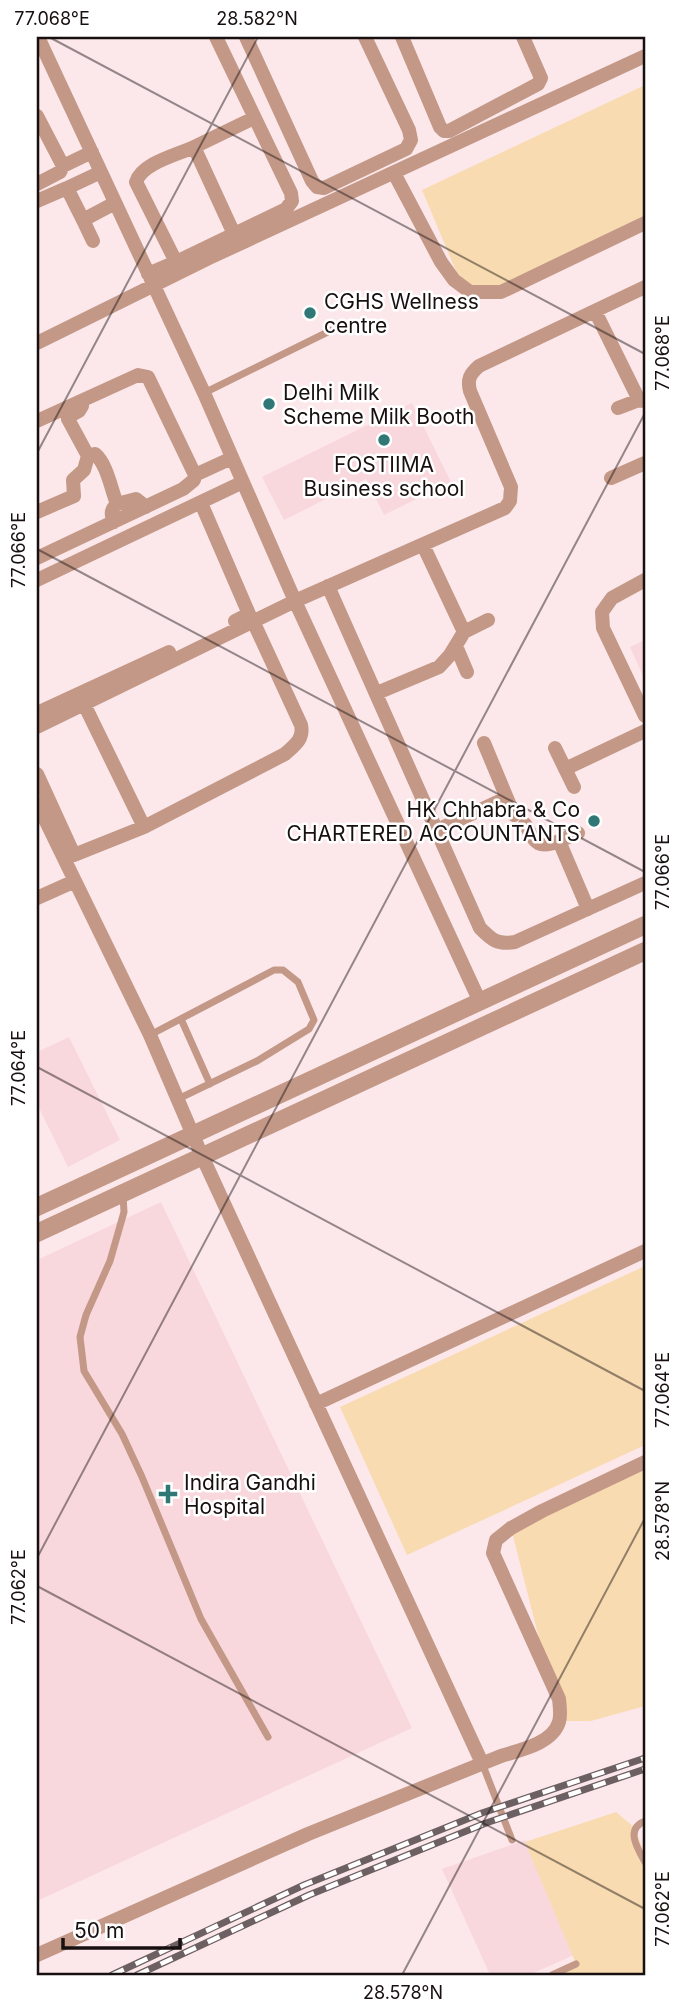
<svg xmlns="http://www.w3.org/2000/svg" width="682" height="2012" font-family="Inter,sans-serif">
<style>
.built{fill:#f9d8dd}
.green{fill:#f8dbb0}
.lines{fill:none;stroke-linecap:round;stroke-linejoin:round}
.service{stroke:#c39887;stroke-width:7}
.minor{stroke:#c39887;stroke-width:14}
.tertiary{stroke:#c39887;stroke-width:18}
.rail-casing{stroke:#6d6062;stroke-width:7}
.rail{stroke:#fff;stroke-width:4.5;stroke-dasharray:13;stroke-linecap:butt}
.ticks{fill:none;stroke:#170f10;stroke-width:2;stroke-opacity:0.45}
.poi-dot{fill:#2f7876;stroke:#fff;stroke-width:2.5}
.labels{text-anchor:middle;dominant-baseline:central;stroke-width:5;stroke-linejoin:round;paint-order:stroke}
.poi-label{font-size:21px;fill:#170f10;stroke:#fff;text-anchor:start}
.neatline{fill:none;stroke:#170f10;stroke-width:2.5}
.ticks-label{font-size:18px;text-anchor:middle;fill:#170f10}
</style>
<rect width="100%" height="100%" fill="#fce8eb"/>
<path class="built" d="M412 403 451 482 384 515 366 479 284 520 262 477Z
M645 640V681L630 647Z
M69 1037 120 1140 68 1167 37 1104V1052Z
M161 1202 412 1728 37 1901V1260Z
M525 1840 574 1955 529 1975H490L442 1869Z"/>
<path class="green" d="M645 85V221L469 302 422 190Z
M645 1266V1445L407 1555 340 1407Z
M645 1464V1706L591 1721H560L511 1528Z
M616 1812 635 1828 645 1856V1975H553L576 1964 525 1842Z"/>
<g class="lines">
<path class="service" d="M204 393 344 324
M181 1019 210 1084
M150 1035 274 970H283L298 982 314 1020 309 1029 257 1061 178 1099
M123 1196 124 1212 110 1261 86 1315 80 1337 84 1371 122 1434 142 1477 201 1619 268 1737
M482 1763 512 1840
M645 1821C625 1829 637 1848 645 1862
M552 1975 576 1964"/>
<path class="minor" d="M38 37 204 393 295 601 480 1002
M246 37 312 181 317 187 324 188 406 149 411 140 409 130 365 37
M402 37 440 127 444 131H449L538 84 541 78 523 37
M37 116 63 166
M194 147C177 155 142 163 136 182L176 262 286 209 292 201 291 193 216 37
M101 172 67 188 83 220 115 203
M394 173 441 262 454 280 470 292H501L645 223
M37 184 60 172 63 166 92 152
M37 201 67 188
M83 220 93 241
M234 234 194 147 254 118
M148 274 176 262
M595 311 639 400
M37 343 209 258 645 56
M618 408 639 400 645 401
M37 421 138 375 148 377 195 475
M88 456 95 454C107 464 111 489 117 504 110 510 111 515 114 522
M611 478 645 463
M201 503 249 614 235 621
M117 504 136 499 146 507
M37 512 74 496 73 480 84 470 88 456 68 419 70 416 79 411 82 406
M423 545 464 632
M37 558 183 489 194 480 195 475 232 458
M37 580 243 482
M645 580 612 598 602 612 603 628 645 716
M328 586 480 928C492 940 497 945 515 942L645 883
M456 646 467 672
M377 693 439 667 450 655 464 632 488 620
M84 704 144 827 285 754C295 745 304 739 301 725L253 621
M37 713 169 652
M37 727 295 601 505 508 510 501 511 487 470 391C467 379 470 374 479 366L645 287
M484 743 514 815
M555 748 574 787
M565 769 645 731
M37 774 74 855 144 827
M37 803 150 1035 202 1156 482 1763
M525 824C535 842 537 850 559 841L588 909
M437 830 506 798
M559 841 578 833
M37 898 75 881
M316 1404 645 1251
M37 1955 308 1834 501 1756C520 1750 552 1744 559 1722 561 1716 560 1707 559 1699L493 1553 496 1540 511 1528 542 1511 645 1462"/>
<path class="tertiary" d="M37 1207 645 925
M37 1233 645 951"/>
<defs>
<path id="rail" d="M112 1975 304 1885 482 1813 645 1758
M137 1975 309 1895 486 1823 645 1769"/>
</defs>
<use href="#rail" class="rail-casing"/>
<use href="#rail" class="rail"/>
</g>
<path class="ticks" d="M49 37 645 354M37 453 258 37M37 549 645 872M37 1067 645 1391M37 1558 645 413M37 1586 645 1909M402 1975 645 1518"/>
<g class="poi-dot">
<circle cx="310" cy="313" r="7"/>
<circle cx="269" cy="404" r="7"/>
<circle cx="384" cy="440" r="7"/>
<circle cx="594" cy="821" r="7"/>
<path d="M164.5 1483.5h7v7h7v7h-7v7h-7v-7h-7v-7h7z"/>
</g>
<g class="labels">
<g class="poi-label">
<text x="324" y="301">CGHS Wellness<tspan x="324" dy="24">centre</tspan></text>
<text x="283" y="392">Delhi Milk<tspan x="283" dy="24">Scheme Milk Booth</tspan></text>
<text x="384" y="464" text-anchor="middle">FOSTIIMA<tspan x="384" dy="24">Business school</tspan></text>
<text x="580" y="809" text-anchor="end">HK Chhabra &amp; Co<tspan x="580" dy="24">CHARTERED ACCOUNTANTS</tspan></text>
<text x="184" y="1482">Indira Gandhi<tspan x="184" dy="24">Hospital</tspan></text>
</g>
</g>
<rect width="682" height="2012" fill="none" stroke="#ffffff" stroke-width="77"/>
<path d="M63 1938v10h117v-10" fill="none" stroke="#170f10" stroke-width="3.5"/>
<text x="74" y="1938" font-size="21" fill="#170f10" stroke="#ffffff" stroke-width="5" paint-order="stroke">50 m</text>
<rect x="38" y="38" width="606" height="1936" class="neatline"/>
<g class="ticks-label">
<text x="52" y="25">77.068°E</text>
<text x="257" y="25">28.582°N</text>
<text transform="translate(663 353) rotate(-90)" y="6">77.068°E</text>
<text transform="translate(19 550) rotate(-90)" y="6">77.066°E</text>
<text transform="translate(663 872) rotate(-90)" y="6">77.066°E</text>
<text transform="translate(19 1068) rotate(-90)" y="6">77.064°E</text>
<text transform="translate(663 1390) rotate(-90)" y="6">77.064°E</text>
<text transform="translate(663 1521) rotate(-90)" y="6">28.578°N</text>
<text transform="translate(19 1587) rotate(-90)" y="6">77.062°E</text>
<text transform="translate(663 1909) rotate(-90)" y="6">77.062°E</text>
<text x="403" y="1999">28.578°N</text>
</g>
</svg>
